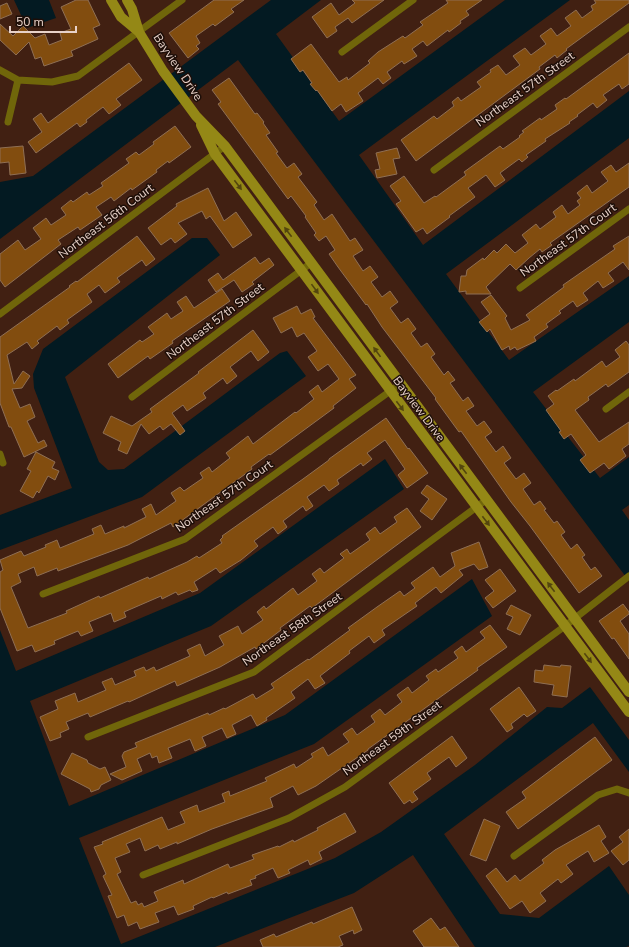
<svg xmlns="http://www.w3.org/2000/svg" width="629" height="947" font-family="'Nunito Sans',sans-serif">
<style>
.water{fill:#031a22}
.building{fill:#824d0f;stroke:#8f6f54}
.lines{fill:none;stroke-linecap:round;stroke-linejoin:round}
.street{stroke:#70660a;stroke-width:7}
.secondary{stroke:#948816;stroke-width:10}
.oneway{fill:#53450e}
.labels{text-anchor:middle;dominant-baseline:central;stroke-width:3;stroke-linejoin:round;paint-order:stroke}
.street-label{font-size:12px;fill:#e8d2c9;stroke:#1d0e08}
</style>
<rect width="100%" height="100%" fill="#412012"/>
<path class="water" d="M14 0H49L56 18 27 28Z
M271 0H321L276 34 339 121 505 0H570L359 155 423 245 629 91V138L446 274 509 360 629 276V322L533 392 600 478 629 457V505L622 510 629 520V581L238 60 0 239V182L33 176Z
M192 238H207L220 255 65 377 99 462 108 470 124 469 280 353 287 351 306 376 142 497 0 550V515L72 488 34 388 33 374 43 349Z
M385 459 404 489 211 626 30 701 69 806 285 715 472 579 492 616 314 744 79 838 121 944 335 858 381 832 475 765 547 707 562 708 590 687 629 740V772L593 723 444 834 500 914 539 918 609 866 629 895V946L626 947H475L413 855 354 893 215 947H0V630L16 671 200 593Z"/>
<path class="building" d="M76 0H88L100 25 93 28 98 39 71 51 73 56 44 66 41 57 35 59 29 42 16 55 0 40V24L13 36 23 26 35 38 45 34 49 45 62 40 60 33 71 29 61 7Z
M214 0H244L231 9 234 12 215 26 213 24 196 36 200 43 196 46 199 49 188 58 169 33Z
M352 0H384L352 23 348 18 335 27 337 31 327 38 312 17 331 3 339 15 355 3Z
M446 0H482L466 11 469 15 460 21 461 23 449 32 448 30 427 46 423 41 412 49 417 56 404 64 402 61 387 72 391 78 383 84 378 78 358 93 363 101 346 112 341 104 332 111 317 90 316 91 310 84 312 83 303 70 300 72 291 59 311 44 339 82 347 77 348 80 370 63 368 61 378 52 403 36 405 38 423 25 420 22 448 3Z
M594 0H629V3L566 49 567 50 557 58 555 55 539 67 540 69 416 161 401 140 434 116 437 119 454 106 452 102 458 97 461 101 481 87 477 82 491 72 490 70 498 65 506 75 520 65 513 56 525 48 531 55 546 44 540 36 551 28 557 36 571 26 565 18 576 10 582 18 593 10 591 6 596 3Z
M7 3 12 14 0 19V6Z
M629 53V84L622 89 619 84 603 95 607 100 597 108 593 103 577 115 578 116 569 122 570 123 545 139 546 141 526 155 528 157 522 162 519 159 500 173 505 180 495 187 486 175 468 188 475 197 449 216 450 217 427 234 423 228 416 232 396 204 401 201 390 186 404 176 424 203 435 196 436 197 466 175 464 172 500 146 503 149 520 137 519 136 524 132 522 131 540 118 541 120 557 109 555 105 565 98 566 99Z
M129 63 142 80 116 99 121 105 109 114 103 107 86 120 87 122 80 127 77 123 36 153 28 142 42 132 33 119 41 113 48 123Z
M229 78 255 114 257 113 264 122 263 123 270 133 266 135 278 152 276 153 287 168 294 163 302 174 298 177 317 202 314 205 324 220 332 214 350 241 355 238 363 250 353 256 363 271 370 266 378 277 371 282 382 297 390 291 398 302 390 308 401 323 408 318 416 329 411 333 421 347 427 343 435 354 431 357 444 375 448 371 455 380 450 383 463 401 468 397 474 406 466 411 477 426 484 421 492 432 485 437 496 452 503 446 511 458 504 463 516 479 524 473 531 483 523 489 534 505 540 501 546 509 544 510 554 523 557 521 565 532 561 535 571 549 577 544 585 555 582 557 591 570 595 567 602 576 579 593 530 526 511 502 461 431 459 432 435 399 436 398 382 327 367 304 366 305 338 267 329 254 335 250 326 236 319 241 314 235 316 233 305 217 306 216 291 196 288 199 218 104 221 102 212 90Z
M175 126 191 147 169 163 168 161 156 170 157 172 132 190 131 188 114 201 111 197 96 207 102 215 80 230 78 227 58 240 61 244 5 287 0 280V254L18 240 25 250 41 239 33 228 46 218 51 225 66 215 61 208 71 200 73 202 87 192 89 195 103 186 101 183 129 163 126 159 136 152 139 155 154 144 153 142Z
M23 146 26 173 10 175 9 162 0 163V148Z
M397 148 400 158 393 159 397 174 377 178 375 170 380 169 376 153Z
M629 163V187L550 243 552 245 542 252 540 249 529 258 516 270 510 264 486 287 491 294H466V291L459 292 461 276H466L467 270 483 258 484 260 494 250 497 253 506 244 515 253 528 243 522 235 536 224 540 229 556 217 553 212 562 205 568 214 580 205 577 201 581 198 577 193 587 185 592 193 608 181 601 172 611 165 616 172Z
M208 188 224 221 236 212 252 235 233 248 210 216 206 219 202 211 178 223 187 234 175 243 171 238 161 245 148 228 177 206 176 204Z
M137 236 155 259 146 266 142 260 117 278 120 282 105 293 99 285 87 294 92 302 67 320 69 323 60 330 57 326 37 341 39 343 32 349 27 342 7 355 14 384 23 371 30 376 22 388 12 389 20 408 30 404 35 417 27 421 38 443 44 440 47 446 24 457 11 427H9L0 403V337L70 287 69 286 76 281 77 282Z
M629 236V270L623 262 608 273 614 281 603 288 598 281 583 293 588 300 577 307 573 301 559 311 561 313 546 324 548 327 534 337 536 341 517 350 515 347 510 350 509 346 502 350 490 329 487 332 479 322 490 314 481 302 491 295 507 316 505 318 511 330 530 320 526 315 564 287 563 285 615 249 613 246Z
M255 257 260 264 269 258 274 265 252 282 254 284 242 292 234 280 216 292 208 280 218 273 223 280Z
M222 289 230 301 172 341 173 343 150 359 148 356 118 378 108 364 140 340 142 342 154 334 148 327 167 313 171 319 183 311 177 302 186 296 194 308Z
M297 306 301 314 311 309 315 317 313 318 356 375 349 379 356 388 333 406 334 408 270 455 269 454 251 467 252 469 173 527 171 523 128 545 58 571 57 568 37 576 34 567 18 574 21 582 11 587 28 628 67 613 66 611 99 596 100 598 148 577 149 579 187 562 197 556 199 558 222 543 220 540 223 537 222 536 303 479 329 460V459L386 418 408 449 409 448 428 473 407 488 398 475 405 469 385 440 367 453 372 459 363 466 361 463 337 480 339 484 329 491 324 485 307 497 313 506 306 511 303 506 283 521 287 527 278 534 273 527 254 541 258 546 241 560 220 573 216 568 194 582 198 590 192 592 190 590 178 595 176 592 162 599 161 596 124 612 126 617 114 622 111 613 89 622 93 631 81 636 78 631 54 641 55 644 35 652 32 645 17 651 0 608V572L3 570 0 560 21 551 24 556 46 547 45 545 57 540 60 548 94 534 92 529 101 525 105 534 124 526V528L146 517 142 509 151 504 156 515 176 501 171 493 180 487 184 491 203 478 200 473 209 467 212 472 230 458 226 453 248 436 253 444 295 412 296 413 314 399 309 392 318 385 322 392 339 379 328 364 318 371 308 357 317 351 304 333 297 337 292 327 281 333 273 318Z
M253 330 269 352 258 361 251 351 230 367 237 376 227 384 223 378 203 393 206 398 187 411 183 405 172 413 185 431 180 435 171 424 163 430 160 426 149 434 141 424 127 454 118 450 121 442 103 433 111 416 132 426 152 412 150 409 199 373 198 372Z
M626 341 629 345V372L608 387 606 384 588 397 589 400 575 410 599 442 629 422V444L622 449 626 456 609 469 604 463 590 473 580 460 586 455 571 434 564 439 559 432 561 431 546 410 554 404 548 396 556 390 557 391 574 379 575 381 602 361 606 367 620 357 615 350Z
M36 452 55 462 52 468 59 471 55 480 48 476 39 493 37 491 33 498 20 491 31 471 27 469Z
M427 485 447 499 432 520 420 511 429 499 421 493Z
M407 508 421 527 312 608 310 606 280 628 281 630 256 649 255 647 220 667 177 686 175 681 129 702 128 701 90 717 88 713 66 722 69 729 60 733 61 737 50 741 40 717 58 709 55 701 75 693 78 702 106 690 102 682 112 678 115 685 136 676 134 671 144 667 146 671 154 667 156 671 190 656 187 650 200 644 205 656 224 645 219 636 238 626 242 634 263 620 257 612 264 606 266 609 293 588 298 595 317 581 312 574 320 568 324 573 344 558 340 554 347 549 350 554 370 540 366 534 375 527 380 534 397 522 394 517Z
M479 542 488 567 479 570 474 564 459 570 463 575 441 593 436 587 415 603 417 606 382 630 385 635 374 643 369 636 349 651 350 653 320 676 325 683 315 689 308 679 291 692 295 698 266 718 267 720 257 726 251 715 232 725 236 734 227 738 222 728 202 737 206 746 195 751 190 739 168 748 172 758 159 763 157 756 152 758 150 753 137 759 142 771 122 780 110 774 126 767 122 756 124 752 137 747 135 743 208 713 209 715 224 708 225 709 253 694 256 699 274 688 271 684 308 659 309 660 350 630 348 628 377 607 400 591 404 596 415 588 411 583 433 567 440 577 455 566 451 553Z
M500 569 516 591 493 608 485 598 494 591 485 580Z
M623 604 629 612V614L620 621 629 634V659L614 638 612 639 599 621Z
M511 605 531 615 520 635 507 629 513 617 506 614Z
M490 625 507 647 477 668 478 670 368 749V750L316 786 298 795 293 786 270 798 273 807 212 829 177 844V842L160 849 158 845 145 851 140 838 126 844 130 852 115 858 121 872 117 874 131 903 136 901 138 905 142 903 144 907 158 901 154 892 183 880 184 884 228 864 230 868 254 859 252 855 278 846 279 847 293 840 294 842 318 830 317 828 345 813 356 832 319 852 322 859 310 865 308 860 288 870 290 873 278 878 273 868 255 876 256 878 250 880 252 885 228 894 227 892 213 898 212 897 193 906 194 909 178 915 174 906 155 913 159 922 140 929 137 922 128 926 124 915 117 918 108 896 112 895 103 876 106 874 94 847 103 844 102 842 162 817 168 830 185 823 180 812 197 805 199 812 225 802 222 794 229 791 230 796 267 781 265 778 294 764 296 768 313 757 311 754 323 747 328 756 349 742 343 734 352 728 357 735 375 722 371 716 380 709 385 715 402 702 397 695 408 687 412 693 429 680 426 676 436 669 438 672 458 658 454 652 462 646 466 652 485 638 480 632Z
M544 665 560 667 561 665 571 666 567 697 552 695 554 685 534 682 535 670 543 671Z
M519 687 536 711 527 717 524 714 511 724 513 728 507 732 490 709Z
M452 736 467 758 456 767 449 757 427 773 431 779 413 792 418 799 412 803 410 800 404 804 389 783Z
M595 737 612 760 518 829 506 812 526 798 522 792Z
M72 753 87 760 88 763 100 769 105 767 111 780 101 785 99 789 91 792 90 789 61 774Z
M484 819 500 826 486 861 470 855Z
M599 825 606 837 601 841 609 853 594 862 588 851 566 865 573 874 561 883 558 879 540 893 546 901 530 913 522 901 510 909 486 876 496 868 507 882 515 875 520 881 544 863 542 860 555 850Z
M629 829V860L623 865 611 851 623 842 619 837Z
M352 907 362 930 354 934 353 930 339 936 343 945 338 947H263L260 940 274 934 276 937 312 922 313 924Z
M431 918 440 930 445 927 459 947H424L413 931Z"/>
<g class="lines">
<path class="street" d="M342 52 413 0
M0 70 18 80 52 82 78 76 182 0
M8 122 18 80
M434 170 629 27
M520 288 629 209
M0 314 225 146
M132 397 311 263
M606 409 629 392
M0 454 3 463
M43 594 185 539 400 384
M88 737 254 672 486 500
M514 856 598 795 617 789 629 793
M143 875 289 818 345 787 565 626 629 576"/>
<path class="secondary" d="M111 0 121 17 139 32
M127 0 132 9 139 32 163 71 196 116 225 146 629 692
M201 125 215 154 629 712"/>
</g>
<defs><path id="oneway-solid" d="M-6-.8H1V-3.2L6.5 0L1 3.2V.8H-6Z"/></defs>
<g class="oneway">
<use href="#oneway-solid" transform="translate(238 185) rotate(53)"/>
<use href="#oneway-solid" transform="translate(288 232) rotate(-127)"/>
<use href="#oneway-solid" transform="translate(315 289) rotate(54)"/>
<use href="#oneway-solid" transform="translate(377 352) rotate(-126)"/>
<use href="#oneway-solid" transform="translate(400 406) rotate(53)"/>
<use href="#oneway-solid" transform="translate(463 469) rotate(-127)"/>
<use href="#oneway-solid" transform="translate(486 521) rotate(53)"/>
<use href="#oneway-solid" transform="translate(551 587) rotate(-127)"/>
<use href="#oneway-solid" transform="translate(588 658) rotate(53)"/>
</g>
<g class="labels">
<g class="street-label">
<text transform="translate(178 67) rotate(56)">Bayview Drive</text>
<text transform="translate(525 89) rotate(-36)">Northeast 57th Street</text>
<text transform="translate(106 221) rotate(-37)">Northeast 56th Court</text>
<text transform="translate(568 240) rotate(-36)">Northeast 57th Court</text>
<text transform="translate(215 321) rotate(-37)">Northeast 57th Street</text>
<text transform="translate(419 409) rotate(53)">Bayview Drive</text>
<text transform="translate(224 496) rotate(-35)">Northeast 57th Court</text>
<text transform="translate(292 629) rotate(-35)">Northeast 58th Street</text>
<text transform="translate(392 738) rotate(-36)">Northeast 59th Street</text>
</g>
</g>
<path d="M10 26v6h66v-6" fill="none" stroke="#e8d2c9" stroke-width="2"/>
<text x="16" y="26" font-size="12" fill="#e8d2c9" stroke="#1d0e08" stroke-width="3" paint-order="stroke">50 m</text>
</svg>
